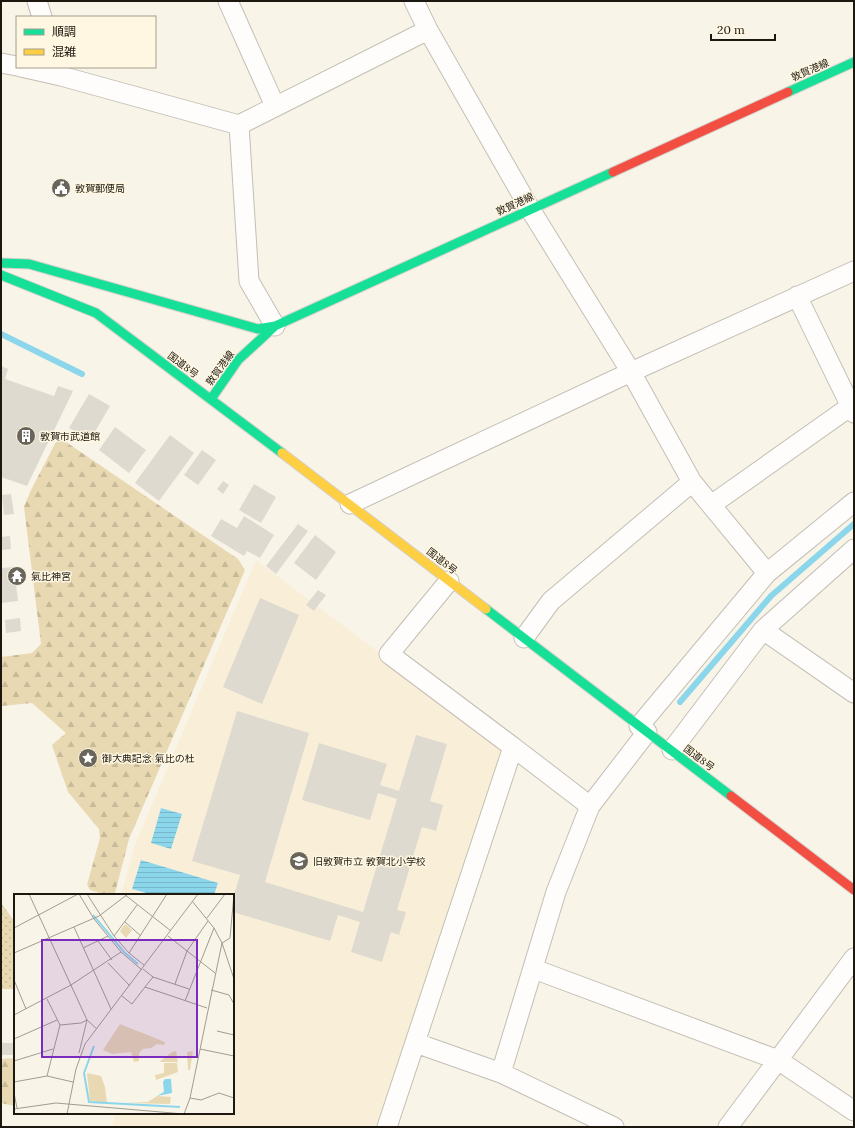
<svg xmlns="http://www.w3.org/2000/svg" width="855" height="1128" font-family="Lora,'Noto Sans JP',serif">
<style>
.built{fill:#f9efd8}
.forest{fill:url(#forest-firs)}
.garden{fill:url(#garden-dots)}
.water{fill:url(#water-rules)}
.lines{fill:none;stroke-linecap:round;stroke-linejoin:round}
.stream{stroke:#8cd6ec;stroke-width:6}
.building{fill:#dedad0}
.street-casing{stroke:#c3bfb5;stroke-width:21}
.fast-casing{stroke:#d4d1cc;stroke-width:11}
.slow-casing{stroke:#d4d1cc;stroke-width:11}
.jam-casing{stroke:#d4d1cc;stroke-width:11}
.street{stroke:#fefdfc;stroke-width:19}
.fast{stroke:#16e098;stroke-width:9}
.slow{stroke:#ffcf43;stroke-width:9}
.jam{stroke:#f24e42;stroke-width:9}
.labels{text-anchor:middle;dominant-baseline:central;stroke-width:3;stroke-linejoin:round;paint-order:stroke}
.street-label{font-size:10px;fill:#1c180f;stroke:#fff7e2}
.poi-label{font-size:10px;fill:#1c180f;stroke:#fff7e2;text-anchor:start}
.inset-river{fill:none;stroke:#8cd6ec;stroke-width:2}
.inset-road{fill:none;stroke:#a19c91;stroke-width:1}
.view{fill:#7b2cbf;fill-opacity:0.15;stroke:#7b2cbf;stroke-width:2}
.inset-edge{fill:none;stroke:#1c180f;stroke-width:2}
</style>
<defs>
<pattern id="forest-firs" width="22" height="20" patternUnits="userSpaceOnUse"><rect width="22" height="20" fill="#e8d9b3"/><path d="M5 1l3.5 6h-7zM16 11l3.5 6h-7z" fill="#c6ba99"/></pattern>
<pattern id="garden-dots" width="8" height="8" patternUnits="userSpaceOnUse"><rect width="8" height="8" fill="#e8d9b3"/><path d="M2 2h.1M6 6h.1" fill="none" stroke="#c6ba99" stroke-width="1.8" stroke-linecap="round"/></pattern>
<pattern id="water-rules" width="6" height="5" patternUnits="userSpaceOnUse"><rect width="6" height="5" fill="#8cd6ec"/><path d="M0 2.5h6" fill="none" stroke="#78b7c9"/></pattern>
</defs>
<rect width="100%" height="100%" fill="#f9f4e8"/>
<path class="built" d="M256 560 506 748 377 1127H112L115 1113H233V895H121L136 842Z"/>
<path class="forest" d="M63 440 238 559 245 570 129 839 115 893 107 895 90 890 87 885 100 838 99 829 68 792 52 745 66 733 32 703 1 706V657L32 653 41 644 24 507 31 490 56 442Z
M15 1058V1106L1 1103V1059Z"/>
<path class="garden" d="M1 903 15 922V989H1Z"/>
<path class="water" d="M161 808 182 814 171 849 151 843Z
M141 860 218 883 214 895H154L132 889Z"/>
<g class="lines">
<path class="stream" d="M1 334 82 374
M680 702 771 596 854 524"/>
</g>
<path class="building" d="M1 366 8 369 5 379 54 396 58 386 73 391 27 486 1 477Z
M89 394 110 406 90 440 69 428Z
M115 427 146 450 129 473 99 450Z
M170 435 194 453 159 501 135 483Z
M202 450 216 460 198 485 184 475Z
M223 481 229 485 223 494 217 489Z
M254 484 276 497 261 523 239 510Z
M11 494 14 514 4 515 2 495Z
M244 516 274 535 260 558 247 551 244 556 211 536 221 519 237 528Z
M298 524 308 531 276 574 266 566Z
M315 535 336 552 316 580 294 563Z
M10 536 11 549 1 550V537Z
M14 567 18 601 1 603V568Z
M318 590 326 595 314 611 306 605Z
M260 598 299 615 262 704 223 687Z
M20 618 21 631 6 633 5 620Z
M237 711 309 733 265 882 363 912 397 799 378 793 370 820 302 800 319 743 387 764 380 785 399 791 416 735 447 744 430 801 443 805 436 831 422 827 397 910 406 912 399 935 391 932 382 962 351 952 360 922 338 915 330 941 233 912V898L240 875 192 861Z
M1 1043H13V1055H1Z"/>
<g class="lines">
<defs>
<path id="street" d="M37 1 42 17
M228 1 275 106
M414 1 428 30 530 209 631 372 692 482 767 573
M1 63 17 66
M21 67 61 76 239 125 428 30
M239 125 249 281 275 326
M797 296 854 413
M350 504 631 372 854 271
M711 505 851 406
M449 581 389 654 513 747
M763 630 854 693
M524 638 551 601 692 482
M639 726 767 573 854 502
M672 750 763 630 854 549
M534 969 778 1060 854 1111
M416 1043 501 1073 614 1127
M501 1073 556 892 590 806 647 732
M387 1127 513 747 590 806
M728 1127 854 958"/>
<path id="fast" d="M788 92 854 62
M1 263 29 264 258 329 275 326
M1 275 96 313 282 453
M211 399 238 360 275 326 613 172
M486 609 731 796"/>
<path id="slow" d="M282 453 486 609"/>
<path id="jam" d="M613 172 788 92
M731 796 854 890"/>
</defs>
<use href="#street" class="street-casing"/>
<use href="#fast" class="fast-casing"/>
<use href="#slow" class="slow-casing"/>
<use href="#jam" class="jam-casing"/>
<use href="#street" class="street"/>
<use href="#fast" class="fast"/>
<use href="#slow" class="slow"/>
<use href="#jam" class="jam"/>
</g>
<defs>
<symbol id="civic-disc" viewBox="-11 -11 22 22"><circle r="9.5" fill="#69655b" stroke="#fff7e2"/><path d="M-.6-6.5H3V-4.5H.6V-3L4-1V1h2V6H-6V1h2V-1L-.6-3ZM-1.2 2.5V6h2.4V2.5Z" fill="#fff"/></symbol>
<symbol id="building-disc" viewBox="-11 -11 22 22"><circle r="9.5" fill="#69655b" stroke="#fff7e2"/><path d="M-4-6H4V6H1V3H-1V6H-4ZM-2.5-4.3h1.7v1.8h-1.7ZM.8-4.3h1.7v1.8H.8ZM-2.5-1h1.7V.8h-1.7ZM.8-1h1.7V.8H.8Z" fill="#fff"/></symbol>
<symbol id="temple-disc" viewBox="-11 -11 22 22"><circle r="9.5" fill="#69655b" stroke="#fff7e2"/><path d="M0-6L5-2H3V0L6.5 2.5H4V6H1.5V3h-3V6H-4V2.5H-6.5L-3 0V-2H-5Z" fill="#fff"/></symbol>
<symbol id="sight-disc" viewBox="-11 -11 22 22"><circle r="9.5" fill="#69655b" stroke="#fff7e2"/><path d="M0-6L1.8-2.2L6-1.7L2.9 1.2L3.7 5.4L0 3.3L-3.7 5.4L-2.9 1.2L-6-1.7L-1.8-2.2Z" fill="#fff"/></symbol>
<symbol id="school-disc" viewBox="-11 -11 22 22"><circle r="9.5" fill="#69655b" stroke="#fff7e2"/><path d="M0-5L7-2L0 1L-7-2ZM-4 1L0 2.5L4 1V4Q0 6-4 4Z" fill="#fff"/></symbol>
</defs>
<g fill-rule="evenodd">
<use href="#civic-disc" x="50" y="177" width="22" height="22"/>
<use href="#building-disc" x="15" y="425" width="22" height="22"/>
<use href="#temple-disc" x="6" y="565" width="22" height="22"/>
<use href="#sight-disc" x="77" y="747" width="22" height="22"/>
<use href="#school-disc" x="288" y="850" width="22" height="22"/>
</g>
<g class="labels">
<g class="street-label">
<text transform="translate(810 70) rotate(-24)">敦賀港線</text>
<text transform="translate(515 204) rotate(-25)">敦賀港線</text>
<text transform="translate(183 365) rotate(37)">国道8号</text>
<text transform="translate(220 368) rotate(-54)">敦賀港線</text>
<text transform="translate(442 561) rotate(38)">国道8号</text>
<text transform="translate(699 758) rotate(37)">国道8号</text>
</g>
<g class="poi-label">
<text x="75" y="188">敦賀郵便局</text>
<text x="40" y="436">敦賀市武道館</text>
<text x="31" y="576">氣比神宮</text>
<text x="102" y="758">御大典記念 氣比の杜</text>
<text x="313" y="861">旧敦賀市立 敦賀北小学校</text>
</g>
</g>
<g transform="translate(14 894)">
<rect width="220" height="220" fill="#f9f4e8"/>
<path d="M106 130 151 148 150 151 143 150 137 154 129 155 125 159V167L120 168 117 158 98 160 89 156ZM179 157 176 176H174L173 158ZM150 169H163L164 178 142 186 141 181 150 179ZM73 179 87 182 91 193 93 209 76 207ZM143 202 157 203 156 210 112 209 134 208Z" fill="#e8d9b3"/>
<path d="M111 30 118 36 112 44 106 37Z" fill="#e8d9b3"/>
<path d="M162 157 164 168H145L158 158Z" fill="#e8d9b3"/>
<path d="M151 185H157L158 199 143 202 150 198 149 188Z" fill="#8cd6ec"/>
<path class="inset-river" d="M79 21 110 58 124 70M80 152 70 179 75 208 166 213"/>
<path class="inset-road" d="M15 0 73 126 83 135M65 0 80 25 107 58 128 76M73 0 100 42 115 59 130 71M110 0 157 37M178 7 200 34 208 49 220 85M193 24 211 0M111 28 127 42M60 33 97 115M0 34 64 0M100 42 123 11M154 42 201 79M84 47 98 66M69 54 94 42M0 59 85 22 114 0M115 59 153 0M94 69 116 92M129 75 139 83 175 95M139 83 131 93 193 114M0 86 12 115M161 90 173 57 194 27M197 96 215 101 220 110M108 102 118 110 131 93M33 105 46 131 33 182M171 107 200 34M0 121 57 91 107 58M46 131 67 129 73 126M203 137 220 141M0 145 43 126M186 155 220 162M65 159 73 126M0 167 39 155M0 188 33 182 59 188M0 199 3 214M176 204 187 206 205 199 220 204M0 215 42 209 170 220M53 220 62 175 71 150 184 0M170 220 176 204 208 49 216 44 220 0"/>
<path class="view" d="M28 46H183V163H28Z"/>
<rect width="220" height="220" class="inset-edge"/>
</g>
<rect width="855" height="1128" fill="none" stroke="#1c180f" stroke-width="4"/>
<rect x="16" y="16" width="140" height="52" fill="#fff7e2" stroke="#a49e8e"/>
<rect x="24" y="29" width="20" height="6" fill="#16e098" stroke="#a49e8e"/>
<text x="52" y="36" font-size="12" fill="#1c180f">順調</text>
<rect x="24" y="49" width="20" height="6" fill="#ffcf43" stroke="#a49e8e"/>
<text x="52" y="56" font-size="12" fill="#1c180f">混雑</text>
<path d="M711 34v6h64v-6" fill="none" stroke="#1c180f" stroke-width="2"/>
<text x="717" y="34" font-size="12" fill="#1c180f" stroke="#fff7e2" stroke-width="3" paint-order="stroke">20 m</text>
</svg>
